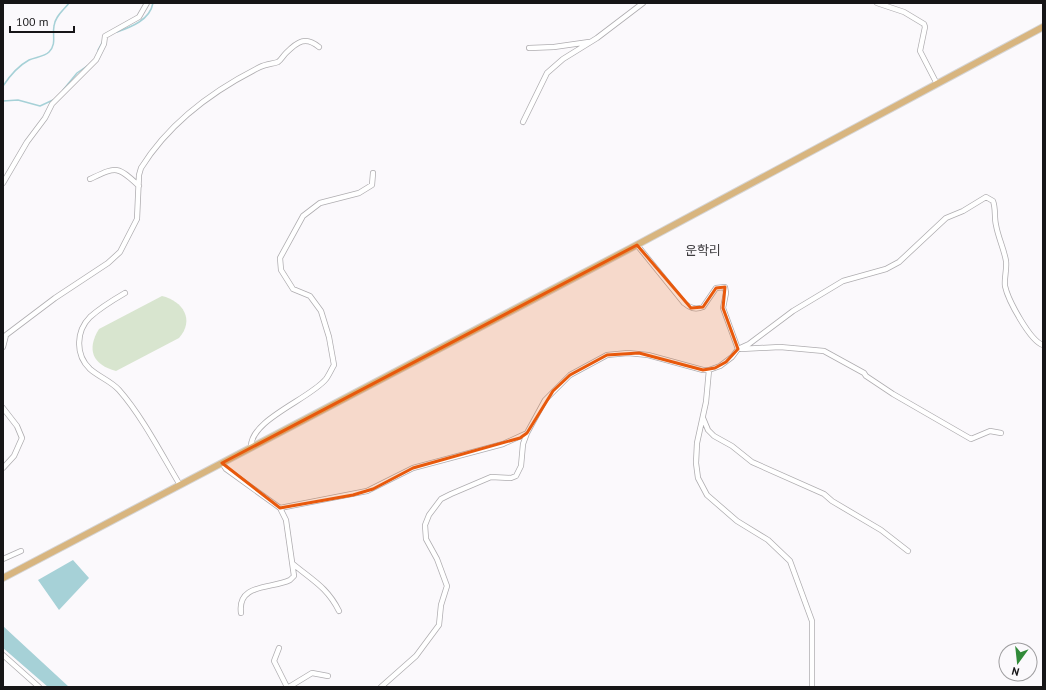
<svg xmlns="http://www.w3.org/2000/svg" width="1046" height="690" font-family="'PT Sans','Noto Sans KR',sans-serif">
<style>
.pitch{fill:#d8e5cf}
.water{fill:#a6d1d7}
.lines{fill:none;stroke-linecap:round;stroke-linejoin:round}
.stream{stroke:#a6d1d7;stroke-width:1.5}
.minor-casing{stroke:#afadb0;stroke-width:6}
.major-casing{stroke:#d5d5d5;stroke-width:8}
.minor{stroke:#fff;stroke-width:4.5}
.major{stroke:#d8b57f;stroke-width:6}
.marked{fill:#e8590c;fill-opacity:0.2;stroke:#e8590c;stroke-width:3;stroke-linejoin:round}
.labels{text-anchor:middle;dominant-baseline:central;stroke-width:3;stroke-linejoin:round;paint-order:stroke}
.quarter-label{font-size:13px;fill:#3e3c3f;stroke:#fbf9fc}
</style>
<rect width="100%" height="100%" fill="#fbf9fc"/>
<path class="pitch" d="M162 296C183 301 195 320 179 338L116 371C93 365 86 350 99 329Z"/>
<path class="water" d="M73 560 89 578 59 610 38 580Z
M3 626 69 687H48L3 648Z"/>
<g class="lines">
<path class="stream" d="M117 32C131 27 150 20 153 3
M98 50 103 41
M3 86C9 77 18 66 29 60 35 57 44 57 49 52 57 44 52 35 54 26 55 16 64 10 69 3
M63 90 77 73 87 66
M3 101 18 100 40 106 53 100"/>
<defs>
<path id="minor" d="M877 3 904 12 924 24 925 27 920 51 937 84
M529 48 554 47 589 42
M523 122 547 73 563 59 597 38 643 3
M90 179C116 167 117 165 139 186
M3 183 27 142 45 118 52 104 96 60 104 44 105 36 139 17 147 3
M637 245 684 303C690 308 695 310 703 307L716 288 725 287 726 293 723 308 738 349
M125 293C113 300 100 308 90 317 76 331 75 355 90 369 99 377 111 381 119 390 142 416 162 455 180 485
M3 347 6 335 55 298 108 263 120 252 137 219 139 175 141 168C169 123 214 90 260 67 266 64 272 64 278 62 281 60 283 56 286 53 298 41 306 36 319 47
M741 349 780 347 824 351 864 373 866 376 893 394 971 439 990 431 1001 433
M709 370 706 402 697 443 696 463 698 478 707 495 737 521 768 540 790 561 812 621V687
M3 408 17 426 22 438 14 456 3 468
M703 418 708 430 714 436 732 446 752 462 824 494 832 501 881 530 908 551
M251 448C249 420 310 399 326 379 329 375 331 370 334 365L329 337 321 311 310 296 293 289 281 270 280 258 303 216 320 203 359 193 372 185 373 173
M222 463 226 469 280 508 286 520 294 576 290 580C272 589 237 583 241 613
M280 508 367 491 413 468 503 444 525 434
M3 559 21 551
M293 564C312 580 327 587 339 611
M279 648 274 661 287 687
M3 655 39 687
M289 687 312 673 328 676
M381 687 416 656 439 625 441 605 447 586 437 559 426 539 425 525 429 515 441 499 451 494 491 477 511 478 516 476 521 466 523 444 527 433 545 400 570 375 607 355 628 353 648 355 703 370H709L720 366 732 357 738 349 749 344 793 311 843 281 886 269 899 262 946 218 963 211 986 197 993 201C996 209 994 217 996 225 998 237 1004 249 1006 261 1007 270 1004 278 1005 286 1008 300 1030 341 1043 345"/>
<path id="major" d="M3 578 631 248 1043 27"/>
</defs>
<use href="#minor" class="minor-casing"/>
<use href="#major" class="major-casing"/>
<use href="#minor" class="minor"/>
<use href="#major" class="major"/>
</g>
<path class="marked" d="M637 245 691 308 703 307 716 288 725 287 723 308 738 349 726 362 715 368 703 370 639 353 607 355 570 375 553 391 527 433 520 438 413 468 373 489 353 495 280 508 222 463Z"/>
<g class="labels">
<g class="quarter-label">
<text x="703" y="250">운학리</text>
</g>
</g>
<rect width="1046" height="690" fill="none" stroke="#161517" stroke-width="8"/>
<g transform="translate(1018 662) rotate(195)"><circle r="19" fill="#fbf9fc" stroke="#9f9ea0"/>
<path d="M0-3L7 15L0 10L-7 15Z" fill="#318a39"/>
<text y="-6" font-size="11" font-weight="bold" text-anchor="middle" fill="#161517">N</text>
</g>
<path d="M10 26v6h64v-6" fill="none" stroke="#161517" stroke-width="2"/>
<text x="16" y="26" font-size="12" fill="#161517" stroke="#fbf9fc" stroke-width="3" paint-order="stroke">100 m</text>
</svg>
